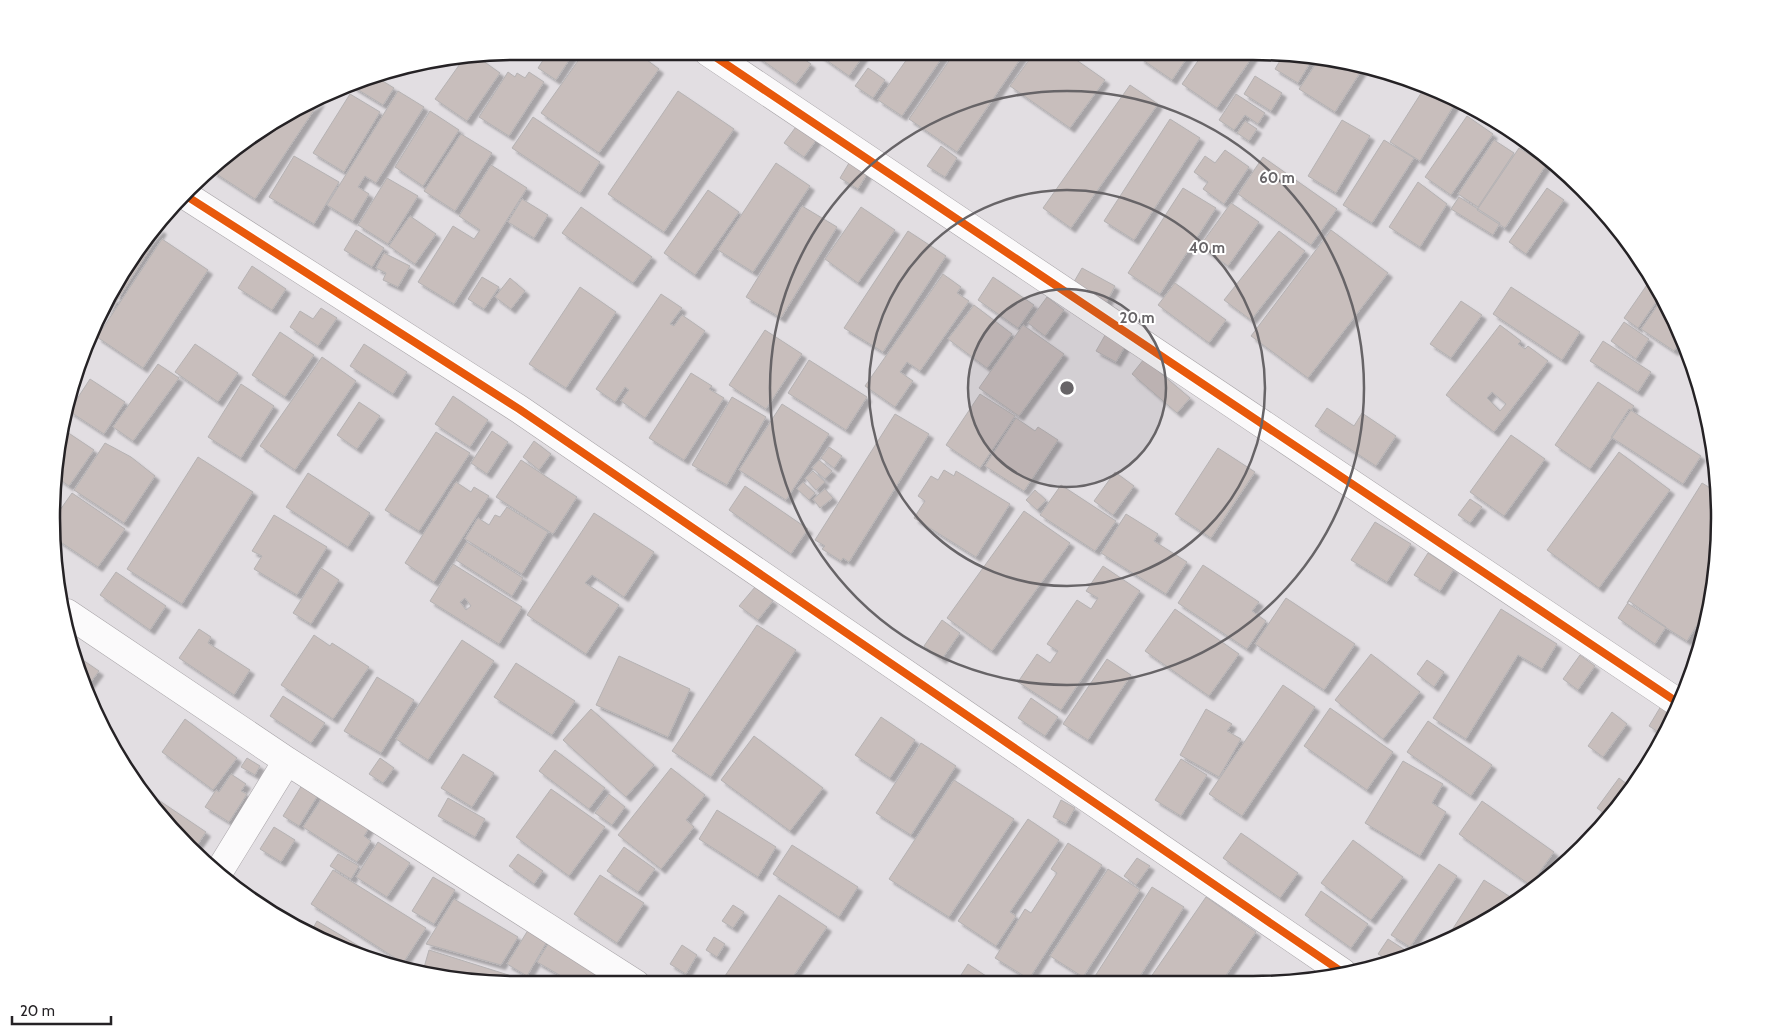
<svg xmlns="http://www.w3.org/2000/svg" width="1771" height="1036" font-family="Cabin,sans-serif">
<style>
.building{fill:#c8bebc;stroke:#b5b2b3;fill-rule:evenodd;filter:url(#shadow)}
.lines{fill:none;stroke-linecap:round;stroke-linejoin:round}
.street-casing{stroke:#a7a3a7;stroke-width:29}
.street{stroke:#fbfafb;stroke-width:28}
.cycleway-casing{stroke:#fff;stroke-width:11}
.cycleway{stroke:#e8590c;stroke-width:8}
.ring{fill:none;stroke:#676467;stroke-width:2.5}
.rim{fill:none;stroke:#252225;stroke-width:2.5}
.centre{fill:#676467;stroke:#fff;stroke-width:2.5}
.ring-label{font-size:15px;text-anchor:middle;font-weight:bold;fill:#676467;stroke:#fff;stroke-width:4;stroke-linejoin:round;paint-order:stroke}
</style>
<defs>
<filter id="shadow"><feDropShadow dx="4.5" dy="4.5" stdDeviation="1" flood-color="#0004"/></filter>
</defs>
<rect width="100%" height="100%" fill="#e2dee2"/>
<path class="building" d="M549 51H575L556 80 538 68Z
M585 51H635L659 69 599 153 541 113Z
M758 52H794L811 64 796 84 755 55Z
M815 52H866L849 76Z
M912 52H946L902 116 878 100Z
M955 52H1025L957 152 909 119Z
M1035 52H1065L1105 80 1070 128 1010 86Z
M1144 52H1191L1172 80 1140 58Z
M1204 52H1247L1253 56 1217 108 1182 84Z
M1270 52H1284L1313 58 1298 83 1275 69 1281 59Z
M479 58 500 73 467 121 435 99 462 61Z
M1319 59 1363 68 1335 112 1299 89Z
M868 68 885 80 873 98 855 86Z
M508 72 515 77 517 73 525 78 529 72 544 82 509 136 479 117Z
M373 75 394 88 383 105 352 86 368 76Z
M1255 76 1282 93 1271 111 1244 94Z
M1130 85 1158 104 1071 228 1043 208Z
M1425 87 1456 102 1420 161 1390 142Z
M398 91 424 107 376 183 365 176 358 187 369 194 353 221 327 205Z
M678 91 734 129 664 232 608 194Z
M350 94 380 112 344 172 313 153Z
M1236 94 1265 113 1258 124 1245 115 1234 130 1219 120Z
M320 101 255 199 212 171 234 148Z
M430 111 459 130 423 186 395 167Z
M1467 116 1493 134 1451 195 1425 177Z
M533 117 600 162 580 193 512 148Z
M1170 119 1200 138 1134 240 1104 221Z
M1342 120 1370 136 1336 193 1308 176Z
M1245 121 1257 129 1249 141 1237 133Z
M798 124 817 139 804 157 784 143Z
M461 134 492 153 455 211 424 191Z
M1384 140 1414 158 1372 223 1343 205Z
M1494 140 1514 153 1478 207 1458 194Z
M941 146 957 158 945 177 927 166Z
M1519 148 1546 165 1505 228 1477 210Z
M1225 150 1249 167 1224 204 1203 189 1208 182 1194 172 1205 156 1215 163Z
M294 156 339 182 314 224 269 197Z
M1263 157 1337 209 1311 245 1238 194Z
M852 158 870 169 858 189 840 178Z
M776 163 810 186 753 272 718 250Z
M491 165 527 188 454 304 418 282 453 226 474 239 480 230 459 216Z
M387 178 418 196 388 244 358 225Z
M1418 182 1447 204 1420 247 1389 227Z
M1183 188 1216 208 1160 294 1128 273Z
M1547 188 1564 200 1526 254 1509 242Z
M708 190 739 212 695 275 664 253Z
M1459 197 1500 223 1493 235 1451 209Z
M522 199 548 215 534 238 508 222Z
M1231 203 1259 222 1228 266 1200 246Z
M802 206 837 227 781 318 746 297Z
M581 207 652 257 633 283 562 233Z
M861 207 895 230 858 283 825 259Z
M410 216 436 234 415 264 389 246Z
M159 228 162 230 97 332 112 298H116L115 291 130 258Z
M356 230 384 248 372 267 344 250Z
M1331 230 1388 273 1308 378 1251 336Z
M908 231 946 256 883 352 844 328Z
M1279 231 1305 251 1251 320 1224 300Z
M162 239 208 270 143 368 97 337Z
M384 253 410 266 398 287 383 280 386 273 376 268Z
M252 266 286 289 272 310 238 288Z
M1082 268 1115 286 1105 305 1071 287Z
M943 274 961 287 957 293 969 301 920 371 907 362 900 372 913 381 895 407 865 386Z
M482 277 499 287 484 309 468 299Z
M993 277 1034 305 1018 328 978 300Z
M510 278 525 291 511 309 495 297Z
M1651 279 1661 295 1638 328 1624 318Z
M1175 283 1226 320 1209 343 1158 305Z
M580 287 616 312 566 388 529 364Z
M1511 287 1580 332 1562 360 1493 314Z
M661 294 682 308 670 324 674 326 682 315 705 331 645 418 621 401 629 390 625 387 615 402 596 389Z
M1047 297 1064 310 1045 336 1028 323Z
M1662 299 1683 337 1674 351 1641 329Z
M1461 301 1482 315 1451 358 1430 344Z
M974 305 1012 334 987 368 948 339Z
M321 308 337 318 318 346 290 327 300 311 313 319Z
M1624 322 1649 339 1636 359 1611 341Z
M1023 325 1064 354 1019 416 979 388Z
M1500 325 1521 341 1518 344 1525 349 1528 346 1548 361 1494 432 1446 395ZM1492 392 1506 404 1500 411 1487 398Z
M765 330 802 354 766 409 729 385Z
M1108 330 1128 341 1116 362 1096 351Z
M280 332 314 355 285 397 252 375Z
M1603 341 1651 372 1638 392 1590 361Z
M195 344 238 373 218 402 175 372Z
M364 344 407 372 393 394 350 366Z
M322 357 356 381 295 470 260 446Z
M1144 359 1190 398 1177 413 1132 374Z
M809 360 867 397 846 430 788 393Z
M158 364 179 378 133 441 113 427Z
M691 373 712 386 709 389 724 398 684 460 649 438Z
M90 379 125 402 104 434 69 411Z
M1598 382 1634 406 1590 469 1555 445Z
M241 384 274 406 241 458 208 437Z
M980 394 1015 416 980 468 946 445Z
M453 396 488 420 470 447 435 424Z
M732 397 766 417 727 485 692 465Z
M359 402 380 416 357 449 337 435Z
M782 404 829 434 786 500 739 470Z
M1327 408 1354 426 1362 413 1396 436 1376 466 1315 426Z
M1629 409 1701 456 1683 484 1611 437Z
M895 414 929 434 849 562 843 558 841 561 822 549 825 546 815 540Z
M1016 418 1035 431 1038 427 1058 440 1024 491 985 466Z
M64 430 94 450 69 486 59 479Z
M492 431 508 442 487 474 471 463Z
M436 432 470 453 419 531 385 510Z
M1511 435 1545 459 1504 516 1470 492Z
M534 441 551 454 539 470 523 457Z
M105 443 131 457 155 476 124 523 74 490Z
M829 447 842 456 834 468 821 458Z
M1218 448 1255 472 1211 538 1175 514Z
M1619 452 1670 490 1599 588 1547 550Z
M198 457 253 492 182 604 127 569Z
M521 460 577 497 553 534 496 497Z
M819 460 832 471 825 479 812 468Z
M944 470 954 476 956 471 1010 504 976 557 914 518 925 501 918 496 931 476 938 480Z
M813 471 825 482 816 490 805 478Z
M1115 472 1134 486 1113 515 1094 501Z
M308 473 370 513 348 547 286 507Z
M456 482 471 492 474 487 489 496 434 582 405 563Z
M803 482 815 493 809 500 797 489Z
M1702 483 1717 492 1720 518 1712 601 1687 641 1627 603Z
M1061 485 1116 521 1095 551 1040 515Z
M745 486 808 529 791 554 729 510Z
M825 489 833 498 820 508 813 499Z
M1035 490 1046 500 1037 510 1026 500Z
M72 493 125 529 98 567 53 537 55 517Z
M1470 499 1482 507 1470 523 1458 515Z
M507 507 548 532 522 574 465 539 478 518 489 525 495 515 500 517Z
M1024 511 1070 543 992 651 947 618Z
M594 513 654 552 624 597 592 575 585 583 619 605 586 654 527 615Z
M1126 514 1158 534 1154 541 1187 562 1166 594 1101 553Z
M274 515 327 547 297 595 254 569 262 556 252 551Z
M1375 522 1411 544 1387 582 1351 560Z
M467 542 523 578 512 596 456 560Z
M1428 553 1454 569 1440 591 1414 575Z
M453 564 522 607 499 644 430 601ZM465 598 471 606 466 610 460 602Z
M1203 565 1259 602 1252 611 1266 621 1247 649 1178 603Z
M1103 566 1140 591 1061 710 1018 682 1037 654 1050 663 1058 651 1047 644 1077 600 1091 609 1098 598 1086 591Z
M321 568 339 580 311 624 293 613Z
M116 572 166 606 150 630 100 595Z
M755 587 773 601 758 620 739 606Z
M1286 598 1355 644 1324 690 1255 644Z
M1629 601 1666 627 1655 644 1618 618Z
M1175 609 1239 654 1209 696 1145 651Z
M1501 609 1557 644 1542 669 1518 655 1466 739 1433 718Z
M942 620 960 633 942 659 924 646Z
M757 625 796 650 711 777 672 751Z
M199 629 211 637 208 643 250 670 234 695 179 658Z
M314 635 330 646 332 643 369 667 333 719 281 685Z
M462 640 494 661 428 760 396 739Z
M1371 654 1420 692 1383 739 1335 700Z
M1580 655 1595 666 1578 690 1563 679Z
M77 656 99 671 85 690Z
M619 656 690 689 668 737 596 705Z
M1107 659 1131 675 1088 740 1063 724Z
M1427 660 1444 672 1434 687 1417 674Z
M516 663 575 701 552 735 494 697Z
M377 677 414 700 381 753 344 731Z
M1283 685 1315 707 1242 816 1209 794Z
M283 696 325 723 311 743 270 716Z
M1031 698 1058 717 1045 736 1018 718Z
M1661 706 1675 714 1663 735 1649 726Z
M1330 708 1393 752 1367 790 1304 746Z
M591 709 654 765 626 797 563 740Z
M1206 709 1232 724 1227 731 1241 739 1219 777 1180 755Z
M1612 712 1627 724 1603 757 1588 746Z
M881 717 915 740 890 778 855 755Z
M185 719 237 758 213 790 162 752Z
M1428 721 1492 765 1471 796 1407 752Z
M754 736 823 788 790 831 721 780Z
M921 743 956 766 911 835 876 813Z
M555 750 605 788 589 809 539 771Z
M463 754 494 773 472 807 441 788Z
M247 758 260 766 255 775 241 767Z
M380 758 394 768 383 783 369 774Z
M1181 759 1207 775 1181 816 1155 800Z
M1403 761 1443 784 1432 803 1446 812 1420 856 1365 823Z
M671 768 705 795 686 820 694 827 661 869 618 835Z
M231 774 246 784 241 791 247 794 229 822 205 807 216 790 219 792Z
M1619 778 1632 788 1609 817 1597 808Z
M954 780 1014 819 949 917 889 879Z
M302 785 318 795 299 826 283 816Z
M551 789 605 827 569 876 516 837Z
M148 793 206 832 196 847 148 802 145 797Z
M609 794 625 807 612 825 595 813Z
M324 795 371 825 364 836 371 841 357 862 303 827Z
M448 798 485 819 475 837 438 816Z
M1061 800 1075 808 1066 824 1053 817Z
M1482 801 1554 852 1530 885 1459 834Z
M717 810 776 847 758 877 699 839Z
M1028 819 1059 840 1010 912 1016 916 996 946 958 921Z
M274 827 295 840 281 862 260 849Z
M1241 833 1298 873 1280 898 1223 858Z
M1353 840 1403 877 1371 920 1321 883Z
M378 842 410 863 387 897 356 877Z
M1068 843 1102 865 1029 979 995 958 1025 909 1031 913 1057 873 1051 869Z
M792 845 858 887 839 917 773 874Z
M624 847 655 869 638 892 607 871Z
M338 854 359 866 351 879 330 866Z
M518 854 543 871 534 884 509 866Z
M1137 858 1150 866 1136 885 1124 876Z
M1439 864 1457 876 1410 947 1391 935Z
M1108 869 1140 890 1083 977 1050 956Z
M333 870 426 928 403 963 311 904Z
M600 875 644 903 617 943 574 914Z
M433 877 455 890 434 924 412 911Z
M1484 880 1515 900 1487 922 1445 941Z
M1152 887 1184 907 1135 984H1090Z
M1321 891 1368 924 1351 948 1305 915Z
M779 895 827 927 788 984H724L721 982Z
M1206 897 1256 932 1220 984H1146Z
M454 899 518 937 501 965 426 944Z
M733 905 744 912 733 928 722 921Z
M317 921 382 960 381 963 368 960 311 932Z
M530 927 549 938 527 976 507 964Z
M553 936 601 965 590 984H575L537 962Z
M714 937 725 944 717 957 706 950Z
M1388 939 1413 955 1403 960 1392 962 1378 954Z
M682 945 697 955 686 974 670 964Z
M429 950 537 984H487L423 971Z
M968 964 998 984 956 983Z"/>
<g class="lines">
<defs>
<path id="street" d="M708 52 1680 704
M188 197 519 409 1342 972
M67 613 287 761 636 984
M220 870 287 761"/>
</defs>
<use href="#street" class="street-casing"/>
<use href="#street" class="street"/>
<defs>
<path id="cycleway" d="M708 52 1680 704
M188 197 519 409 1342 972"/>
</defs>
<use href="#cycleway" class="cycleway-casing"/>
<use href="#cycleway" class="cycleway"/>
</g>
<circle cx="1067" cy="388" r="99" fill="#676467" fill-opacity=".12"/>
<g class="ring">
<circle cx="1067" cy="388" r="99"/>
<circle cx="1067" cy="388" r="198"/>
<circle cx="1067" cy="388" r="297"/>
</g>
<path d="M0 0H1771V1036H0ZM518 60H1253A458 458 0 0 1 1711 518V518A458 458 0 0 1 1253 976H518A458 458 0 0 1 60 518V518A458 458 0 0 1 518 60Z" fill="#fff" fill-rule="evenodd"/>
<path class="rim" d="M518 60H1253A458 458 0 0 1 1711 518V518A458 458 0 0 1 1253 976H518A458 458 0 0 1 60 518V518A458 458 0 0 1 518 60Z"/>
<circle cx="1067" cy="388" r="8" class="centre"/>
<g class="ring-label">
<text x="1277" y="183">60 m</text>
<text x="1207" y="253">40 m</text>
<text x="1137" y="323">20 m</text>
</g>
<path d="M12 1016v8h99v-8" fill="none" stroke="#252225" stroke-width="2.5"/>
<text x="20" y="1016" font-size="15" fill="#252225" stroke="#ffffff" stroke-width="4" paint-order="stroke">20 m</text>
</svg>
